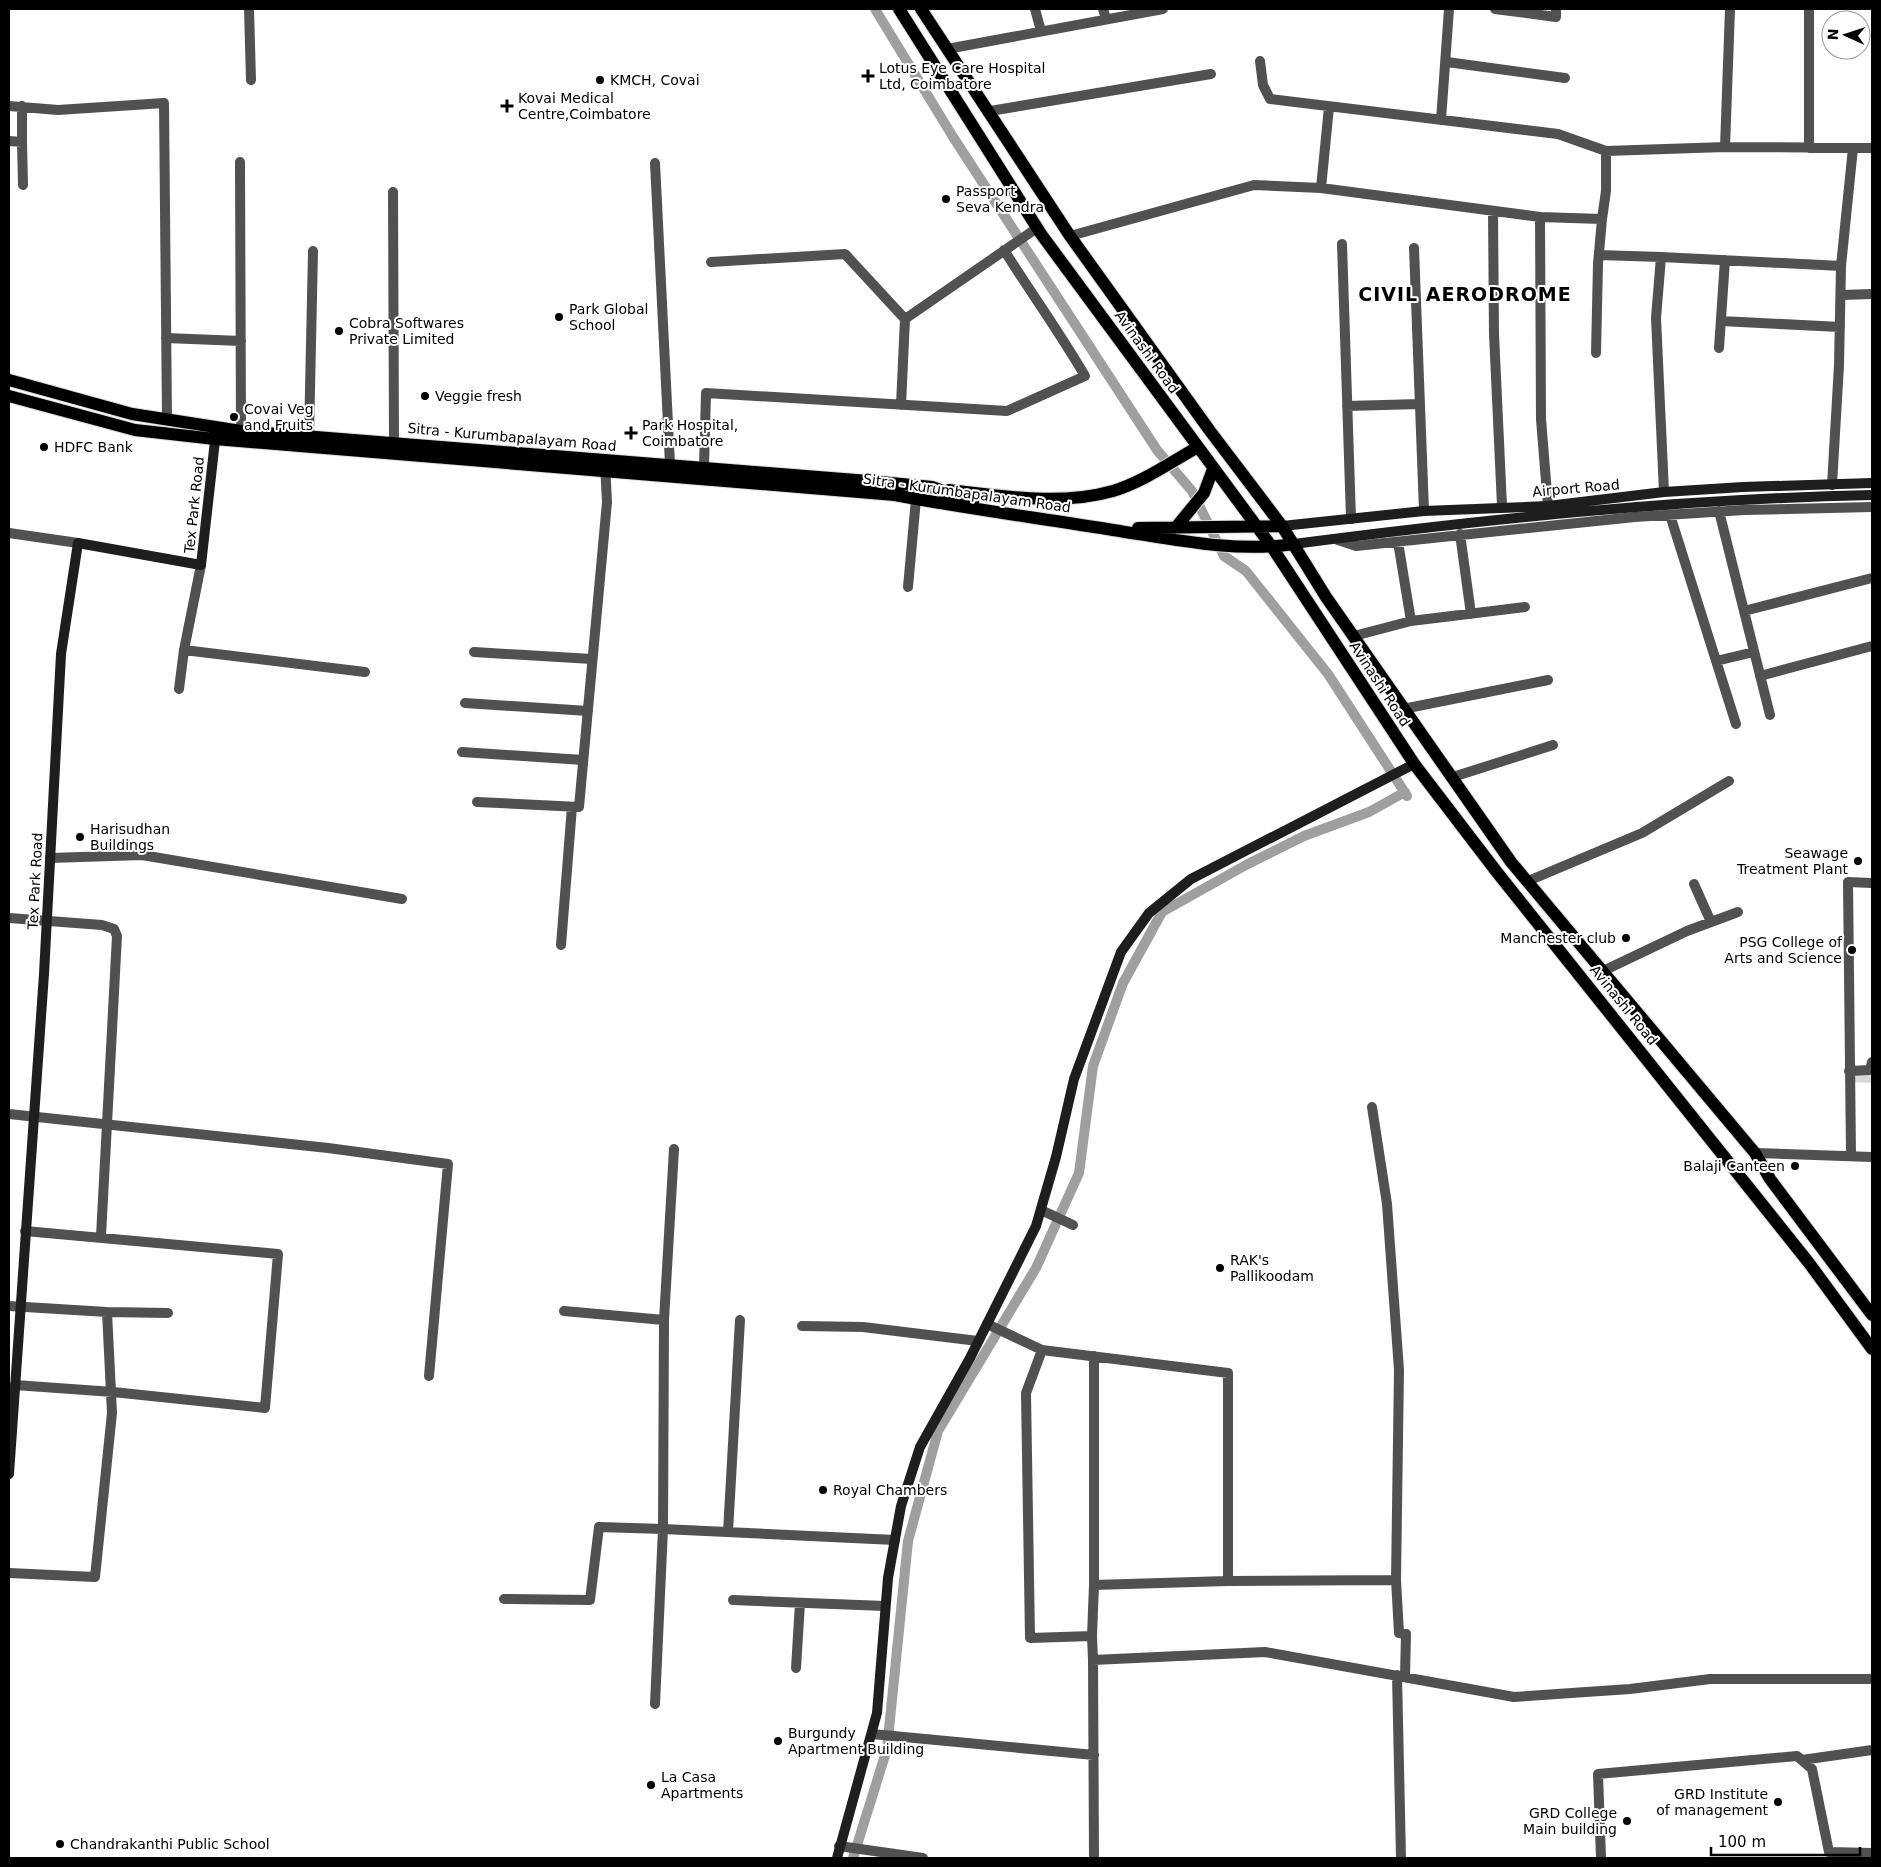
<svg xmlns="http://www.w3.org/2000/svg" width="1881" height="1867" font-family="'DejaVu Sans',sans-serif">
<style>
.green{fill:#d8d8d8}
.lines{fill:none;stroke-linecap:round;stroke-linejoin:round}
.canal{stroke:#9f9f9f;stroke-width:10}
.primary-casing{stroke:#dbdbdb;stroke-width:14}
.street{stroke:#515151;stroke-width:10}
.secondary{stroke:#1e1e1e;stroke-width:10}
.primary{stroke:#000;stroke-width:12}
.poi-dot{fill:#000;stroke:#fff;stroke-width:2}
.labels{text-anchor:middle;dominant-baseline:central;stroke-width:4;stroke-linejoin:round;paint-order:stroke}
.poi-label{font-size:14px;fill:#000;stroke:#fff;text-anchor:start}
.street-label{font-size:14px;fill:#000;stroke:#fff}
.district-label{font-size:19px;font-weight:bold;letter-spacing:1px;fill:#000;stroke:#fff}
</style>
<rect width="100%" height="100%" fill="#fff"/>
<path class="green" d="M1872 1074V1083L1852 1082 1853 1075Z"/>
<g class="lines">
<path class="canal" d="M875 9 953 137 1157 450 1192 491 1224 556 1246 571 1328 674 1407 796
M853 1858 887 1749 908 1541 938 1431 1036 1268 1079 1173 1093 1066 1123 983 1162 912 1246 865 1304 836 1369 812 1405 792"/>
<defs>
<path id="primary" d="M899 9 1041 234 1272 547 1415 765 1496 871 1809 1263 1872 1349
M921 9 1070 236 1210 431 1282 526 1326 597 1511 862 1755 1153 1770 1179 1872 1315
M9 380 132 414 241 431 881 482 932 487 973 502
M9 396 135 430 215 439 895 495C968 509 1040 518 1113 530 1172 539 1235 553 1294 544
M949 490C1003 496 1060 506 1113 491 1143 482 1171 462 1198 447
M1177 526 1204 493 1213 469
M1138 528 1282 526"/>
</defs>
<use href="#primary" class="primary-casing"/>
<path class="street" d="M249 9 251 80
M1035 9 1041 31
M1103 9 1106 19
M1495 9 1556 17V9
M947 49 1163 9
M1260 61 1263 85 1270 99 1558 134 1606 151
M1447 62 1565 78
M9 106 58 110 164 103 167 419
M990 111 1211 74
M1441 120 1449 9
M9 141 22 142 23 185
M22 142V106
M1725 147 1730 9
M1809 148V9
M240 162 241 431
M655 163 670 464
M1321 188 1540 217
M393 192 394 443
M1493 211 1494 334 1502 506
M1070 236 1254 185 1321 188 1329 107
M1342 244 1351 519
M1414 248 1424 511
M1599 255 1661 257
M711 262 845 254 905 319 901 405
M1842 295 1872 294
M905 319 1037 228
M1721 321 1840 327
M166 338 241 341
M1719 348 1725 260
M1596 353 1598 264 1602 219
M1347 406 1420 404
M309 436 313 251
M704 467 706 393 1007 411 1085 376C1060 333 1031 293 1004 250
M1832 485 1839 365 1841 266
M1664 492 1656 318 1661 257 1841 266 1853 148
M1548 506 1541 419 1540 217 1602 219 1606 191V151L1725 147 1872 148
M1719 511 1770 715
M1670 515 1736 724
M9 533 78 543
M1460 534 1471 614
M1335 539 1356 546 1635 517 1744 510 1872 507
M1398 542 1411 621
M201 565 184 650 365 672
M908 587 916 499
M1744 611 1872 578
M1354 636 1411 621 1525 607
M474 652 592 659
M1716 661 1754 652
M1760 676 1872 646
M179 689 184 650
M465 703 588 711
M1403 709 1548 680
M462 752 583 760
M1453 777 1553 745
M477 802 579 807 607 502 605 464
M50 858 142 855 402 899
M1528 881 1642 833 1729 781
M1694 884 1711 922
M9 918 102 925 114 929 117 936 101 1236
M561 945 572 807
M1603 971 1687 931 1738 912
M1849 1071 1870 1070 1872 1062
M1372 1107 1387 1204 1399 1370 1396 1580
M9 1114 328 1148 448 1164 429 1376
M1755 1153 1872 1157
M1851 1156 1848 882 1872 883
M1041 1210 1073 1225
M9 1306 107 1312 168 1313
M564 1311 664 1320 663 1529 895 1540
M664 1320 674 1149
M987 1324 1042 1350 1228 1373V1581L1094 1585V1356
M802 1326 863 1327 978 1341
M1042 1350 1026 1393 1030 1638 1092 1636 1094 1585
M15 1385 113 1392 265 1408 278 1254 25 1231
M728 1532 740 1320
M9 1573 95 1577 112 1413 107 1312
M1228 1581 1396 1580 1399 1633 1406 1634 1405 1676
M504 1599 590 1600 599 1527 663 1529 655 1704
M733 1600 885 1606
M1092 1636 1093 1660 1265 1652 1514 1697 1630 1689 1710 1679H1872
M1093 1660 1094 1858
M796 1668 800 1603
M1397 1675 1401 1858
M872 1734 1094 1755
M1802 1760 1872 1750
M839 1846 923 1858
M1601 1858 1598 1774 1797 1756 1812 1769 1829 1852 1872 1853"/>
<path class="secondary" d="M1282 526 1424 511 1548 506 1664 492 1743 487 1872 483
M1294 544C1486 519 1679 499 1872 495
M9 1474 44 974 61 654 78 543 201 565 216 432
M837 1858 877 1713 888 1578 901 1506 920 1447 970 1358 1036 1226 1056 1157 1074 1079 1121 952 1149 913 1191 879 1414 764"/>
<use href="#primary" class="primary"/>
</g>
<g class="poi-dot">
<path d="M865.5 68.5h5v5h5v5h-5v5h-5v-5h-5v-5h5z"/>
<circle cx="600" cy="80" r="5"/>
<path d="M504.5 98.5h5v5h5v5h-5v5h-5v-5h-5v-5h5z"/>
<circle cx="946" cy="199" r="5"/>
<circle cx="559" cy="317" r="5"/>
<circle cx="339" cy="331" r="5"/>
<circle cx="425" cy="396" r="5"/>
<circle cx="234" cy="417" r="5"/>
<path d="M628.5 425.5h5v5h5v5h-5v5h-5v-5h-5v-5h5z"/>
<circle cx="44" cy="447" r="5"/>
<circle cx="80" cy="837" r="5"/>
<circle cx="1858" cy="861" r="5"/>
<circle cx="1626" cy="938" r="5"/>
<circle cx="1852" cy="950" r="5"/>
<circle cx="1795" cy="1166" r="5"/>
<circle cx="1220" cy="1268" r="5"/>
<circle cx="823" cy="1490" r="5"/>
<circle cx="778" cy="1741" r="5"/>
<circle cx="651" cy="1785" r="5"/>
<circle cx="1778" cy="1802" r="5"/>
<circle cx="1627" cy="1821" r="5"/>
<circle cx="60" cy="1844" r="5"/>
</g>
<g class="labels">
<g class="poi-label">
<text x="879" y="68">Lotus Eye Care Hospital<tspan x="879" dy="16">Ltd, Coimbatore</tspan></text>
<text x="610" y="80">KMCH, Covai</text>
<text x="518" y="98">Kovai Medical<tspan x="518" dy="16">Centre,Coimbatore</tspan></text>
<text x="956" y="191">Passport<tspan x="956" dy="16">Seva Kendra</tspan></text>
<text x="569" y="309">Park Global<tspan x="569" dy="16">School</tspan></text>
<text x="349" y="323">Cobra Softwares<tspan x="349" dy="16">Private Limited</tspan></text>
<text x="435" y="396">Veggie fresh</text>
<text x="244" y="409">Covai Veg<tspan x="244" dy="16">and Fruits</tspan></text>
<text x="642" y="425">Park Hospital,<tspan x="642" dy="16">Coimbatore</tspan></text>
<text x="54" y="447">HDFC Bank</text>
<text x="90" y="829">Harisudhan<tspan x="90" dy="16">Buildings</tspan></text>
<text x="1848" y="853" text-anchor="end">Seawage<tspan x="1848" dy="16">Treatment Plant</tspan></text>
<text x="1616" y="938" text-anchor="end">Manchester club</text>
<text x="1842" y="942" text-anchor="end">PSG College of<tspan x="1842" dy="16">Arts and Science</tspan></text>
<text x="1785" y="1166" text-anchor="end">Balaji Canteen</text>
<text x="1230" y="1260">RAK's<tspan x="1230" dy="16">Pallikoodam</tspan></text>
<text x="833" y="1490">Royal Chambers</text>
<text x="788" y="1733">Burgundy<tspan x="788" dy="16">Apartment Building</tspan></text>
<text x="661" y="1777">La Casa<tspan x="661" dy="16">Apartments</tspan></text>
<text x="1768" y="1794" text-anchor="end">GRD Institute<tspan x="1768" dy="16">of management</tspan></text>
<text x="1617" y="1813" text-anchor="end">GRD College<tspan x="1617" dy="16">Main building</tspan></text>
<text x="70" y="1844">Chandrakanthi Public School</text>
</g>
<g class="street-label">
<text transform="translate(1147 352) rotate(54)">Avinashi Road</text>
<text transform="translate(512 437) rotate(5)">Sitra - Kurumbapalayam Road</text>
<text transform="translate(1576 488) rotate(-5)">Airport Road</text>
<text transform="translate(967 493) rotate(8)">Sitra - Kurumbapalayam Road</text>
<text transform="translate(194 505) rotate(-84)">Tex Park Road</text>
<text transform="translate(1380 684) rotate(57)">Avinashi Road</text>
<text transform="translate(35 881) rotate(-87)">Tex Park Road</text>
<text transform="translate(1624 1005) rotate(51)">Avinashi Road</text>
</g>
<g class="district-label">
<text x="1465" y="294">CIVIL AERODROME</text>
</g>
</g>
<rect width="1881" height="1867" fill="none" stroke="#000000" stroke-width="20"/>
<g transform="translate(1846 35) rotate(273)"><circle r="24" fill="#ffffff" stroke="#999999"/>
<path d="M0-4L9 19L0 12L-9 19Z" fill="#000000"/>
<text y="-8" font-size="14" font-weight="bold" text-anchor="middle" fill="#000000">N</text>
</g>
<path d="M1711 1847v8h149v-8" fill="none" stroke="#000000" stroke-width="2.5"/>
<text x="1718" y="1847" font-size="15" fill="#000000" stroke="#ffffff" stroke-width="4" paint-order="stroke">100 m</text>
</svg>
